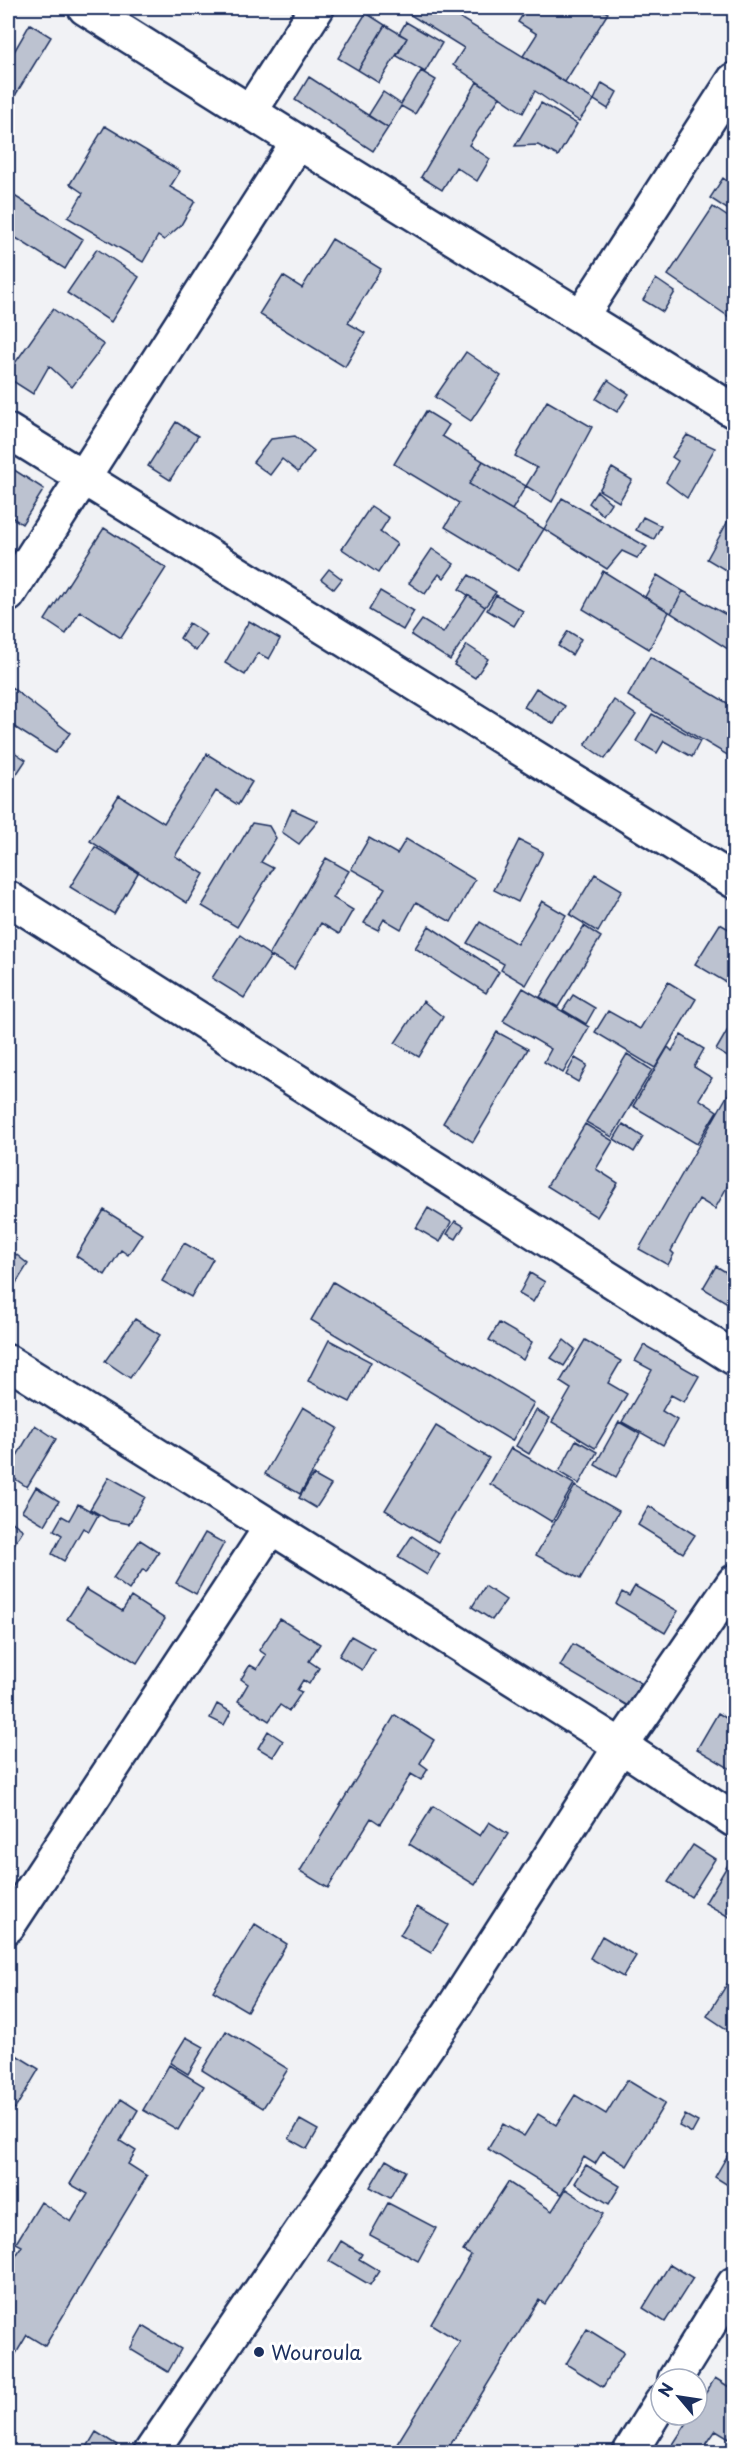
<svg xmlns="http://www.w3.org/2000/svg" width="742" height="2460" font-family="'Playpen Sans',sans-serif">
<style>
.building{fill:#bcc2d0;stroke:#1b2f5e;stroke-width:1.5}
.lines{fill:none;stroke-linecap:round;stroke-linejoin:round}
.minor-casing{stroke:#1b2f5e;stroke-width:38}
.minor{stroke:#fff;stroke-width:33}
.poi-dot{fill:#1b2f5e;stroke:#fff;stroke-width:2}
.labels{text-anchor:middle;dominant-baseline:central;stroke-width:6;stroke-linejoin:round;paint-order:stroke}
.poi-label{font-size:20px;fill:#1b2f5e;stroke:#fff;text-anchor:start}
</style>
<rect width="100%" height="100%" fill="#f1f2f5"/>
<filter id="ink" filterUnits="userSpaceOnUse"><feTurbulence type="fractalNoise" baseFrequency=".0167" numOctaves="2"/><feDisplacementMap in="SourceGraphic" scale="12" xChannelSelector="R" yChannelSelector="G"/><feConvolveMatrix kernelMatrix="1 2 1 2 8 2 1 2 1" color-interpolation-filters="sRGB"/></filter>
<g filter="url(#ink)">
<path class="building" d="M413 8H444L594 100 579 121 535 91 523 113 453 65 464 48 409 14Z
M527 8H599L608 13 565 82 523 56 537 34 518 22Z
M366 13 385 25 358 70 338 58Z
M406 22 442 43 425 72 397 56 407 38 399 34Z
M30 24 51 37 8 107V62Z
M385 25 407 38 379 83 358 70Z
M421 71 436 80 415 114 401 106 388 128 368 116 383 92 401 104Z
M309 77 388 128 373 151 295 100Z
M477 82 500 97 469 145 490 159 477 181 456 167 442 190 421 177Z
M602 83 617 92 608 109 594 100Z
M541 103 577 124 558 156 538 145 515 146Z
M105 126 180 171 170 187 195 201 181 225 164 240 158 236 143 262 67 217 71 214 83 193 70 184Z
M723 178 734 186 733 213 710 198Z
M8 192 83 239 65 269 8 233Z
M713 207 734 221V315L732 319 668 275Z
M332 239 381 269 348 323 365 333 345 367 259 314 283 276 302 288Z
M97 249 139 277 111 322 67 293Z
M656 279 675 292 663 312 643 300Z
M53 309 104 345 72 387 49 366 33 394 8 378V373Z
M466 352 501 376 471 421 435 397Z
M608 380 629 394 617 412 596 399Z
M547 401 592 427 552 502 526 486 537 468 515 456Z
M426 411 449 425 442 436 483 461 469 484 544 529 518 571 445 527 459 503 394 464Z
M176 422 198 436 170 480 148 466Z
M687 435 715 448 687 498 666 482 678 461 672 457Z
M295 436 314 451 298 472 282 459 270 475 253 462 271 439Z
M483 461 526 486 512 510 469 484Z
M8 466 44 489 22 524 8 515Z
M612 468 632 480 619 502 599 490Z
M597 491 611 503 603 515 589 503Z
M562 498 647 547 637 558 622 551 607 569 544 529Z
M371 506 389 518 380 532 397 544 378 573 342 549Z
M734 510V557L727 571 707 559Z
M643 517 661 526 654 539 636 530Z
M104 528 166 568 121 638 80 611 66 634 45 620Z
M432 549 454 564 444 578 439 574 425 594 409 583Z
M329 569 342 579 334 589 321 579Z
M603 571 669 612 649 649 583 609Z
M469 575 496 592 485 607 459 589Z
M657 575 683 591 671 613 645 597Z
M380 591 414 611 403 630 369 610Z
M683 591 734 619V653L671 613Z
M468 595 485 607 450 660 411 635 422 620 443 633Z
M496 595 523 611 514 626 487 610Z
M249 621 280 639 269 659 258 653 245 675 225 663Z
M189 623 207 635 196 651 180 638Z
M568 631 581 639 572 655 558 646Z
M467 645 488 659 475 678 454 665Z
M650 657 734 707V759L628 696Z
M11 687 70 733 55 753 8 723V693Z
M536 688 565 706 554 724 524 707Z
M614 700 636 715 605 759 585 745Z
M652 714 700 741 692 757 664 741 657 753 636 741Z
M8 748 26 760 8 787Z
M207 754 252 782 238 805 216 791 175 856 204 874 187 903 90 841 119 795 164 823Z
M292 809 318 821 299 844 282 832Z
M252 823 269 826 276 838 261 862 273 868 237 927 202 906Z
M369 838 397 854 406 839 475 880 451 922 416 902 401 929 384 919 378 930 364 923 385 888 351 869Z
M519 840 543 852 518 902 494 890Z
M95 847 138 873 114 914 70 887Z
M326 858 349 871 333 898 353 910 339 934 321 923 294 969 269 955Z
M595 874 622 890 598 932 570 915Z
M542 901 566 915 526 985 501 970 504 964 467 943 480 922 517 944Z
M720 924 734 932V987L695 964Z
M429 926 499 972 486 993 415 948Z
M584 926 601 937 558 1007 540 997Z
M240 935 271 956 244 998 212 978Z
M668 982 696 999 655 1068 595 1032 608 1011 640 1029Z
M523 988 589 1027 563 1073 544 1062 551 1049 503 1021Z
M573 995 595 1008 586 1024 563 1010Z
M423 1001 443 1017 419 1057 395 1043Z
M734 1019V1061L716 1050Z
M497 1032 528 1049 473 1142 443 1123Z
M681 1035 704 1049 694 1067 712 1078 699 1099 717 1111 697 1144 633 1106 668 1047 672 1051Z
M627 1054 652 1070 612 1137 586 1122Z
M575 1058 587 1065 578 1082 566 1075Z
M734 1084V1174L715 1209 699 1199 671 1251 674 1254 668 1265 639 1249Z
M585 1124 613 1141 596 1169 618 1183 597 1217 547 1186Z
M623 1124 643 1137 634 1152 614 1139Z
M428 1208 451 1222 440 1242 416 1228Z
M104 1210 142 1234 128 1255 121 1250 105 1275 76 1256Z
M455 1221 464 1226 456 1239 447 1234Z
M184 1243 213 1259 191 1297 162 1281Z
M8 1248 28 1264 8 1296Z
M716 1266 734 1277V1307L703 1288Z
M530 1273 545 1282 533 1302 519 1294Z
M333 1282 534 1403 512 1441 311 1320Z
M135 1319 160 1335 130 1378 105 1361Z
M499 1323 532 1342 523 1360 489 1340Z
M329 1340 371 1362 350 1402 308 1381Z
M564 1340 575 1349 564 1366 551 1358Z
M585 1340 621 1361 608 1383 627 1394 595 1448 552 1422 571 1389 560 1382Z
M644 1345 699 1376 684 1402 671 1395 662 1411 677 1420 663 1445 622 1422 652 1370 635 1361Z
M303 1407 338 1428 300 1494 265 1474Z
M536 1410 550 1418 529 1454 516 1446Z
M619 1422 640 1434 616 1477 595 1465Z
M35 1425 56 1439 27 1487 8 1474V1471Z
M436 1426 489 1458 438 1542 385 1510Z
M576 1440 597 1452 579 1484 559 1472Z
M511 1448 574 1484 552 1522 490 1484Z
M313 1475 331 1485 316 1508 299 1498Z
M109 1477 145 1497 129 1524 109 1520 90 1509Z
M575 1486 619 1511 580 1579 536 1555Z
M36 1487 59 1501 45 1525 22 1511Z
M78 1504 98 1515 89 1531 83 1528 64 1561 52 1554 62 1535 54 1530 62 1516 69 1520Z
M649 1506 695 1535 683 1553 638 1525Z
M8 1519 23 1530 8 1554Z
M205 1533 224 1543 196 1594 176 1583Z
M412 1536 439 1554 427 1575 398 1557Z
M140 1540 159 1552 146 1572 143 1569 129 1590 113 1578Z
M485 1586 506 1600 492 1620 472 1607Z
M635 1586 678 1611 665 1633 616 1604 622 1592 629 1596Z
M86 1589 122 1611 131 1597 165 1619 137 1663 67 1619Z
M280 1619 320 1644 309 1661 319 1668 309 1684 303 1680 297 1690 302 1692 289 1711 280 1705 269 1721 238 1701 248 1684 241 1679 250 1665 257 1669 266 1655 259 1650Z
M351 1636 374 1649 362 1670 339 1656Z
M573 1644 641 1683 628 1706 560 1666Z
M217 1704 231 1712 224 1725 210 1718Z
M718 1713 734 1723V1771L697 1749Z
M395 1715 434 1740 420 1763 428 1769 421 1780 411 1774 380 1824 371 1818 328 1888 300 1871Z
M268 1731 283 1741 273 1757 258 1748Z
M433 1806 480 1836 489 1822 508 1834 475 1885 409 1844Z
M693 1845 715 1859 691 1897 668 1882Z
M732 1858 734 1860V1908L729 1917 705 1903Z
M417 1907 448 1925 431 1953 400 1935Z
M255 1924 287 1944 247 2011 213 1991Z
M602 1936 636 1956 623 1977 590 1958Z
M734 1973V2034L707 2016Z
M226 2031 288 2069 263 2108 202 2070Z
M186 2037 204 2047 188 2074 170 2063Z
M8 2050 39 2069 15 2109 8 2104Z
M169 2065 204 2086 178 2130 143 2110Z
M627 2080 665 2103 627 2166 603 2151 595 2164 584 2157 561 2194 488 2149 503 2124 524 2136 538 2114 556 2125 575 2095 606 2114Z
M121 2099 138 2110 120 2141 136 2151 128 2164 147 2176 45 2346 27 2335 8 2367V2269L22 2246 16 2243 41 2202 71 2222 88 2194 70 2184Z
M685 2115 698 2122 692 2133 679 2126Z
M300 2120 318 2130 307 2149 289 2139Z
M734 2144V2189L715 2177Z
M386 2160 405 2171 390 2198 370 2187Z
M586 2165 620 2186 609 2204 575 2183Z
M508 2182 552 2211 566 2189 603 2214 545 2304 539 2300 446 2452H392L460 2342 431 2324 471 2255 463 2251Z
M388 2203 436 2228 418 2261 370 2235Z
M341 2241 362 2254 359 2259 379 2271 370 2285 329 2261Z
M670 2264 693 2278 665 2322 643 2308Z
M143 2326 181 2349 168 2372 130 2349Z
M587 2329 624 2352 603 2387 566 2364Z
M715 2378 734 2390V2429L729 2438 716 2430 701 2452H668L692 2415H697V2407Z
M96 2432 117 2445 113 2452H84Z"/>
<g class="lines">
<defs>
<path id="minor" d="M85 8 298 142 734 411
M250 112 317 8
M582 315 734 80
M8 431 734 881
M8 595 298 142
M8 898 734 1358
M8 1362 621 1746 734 1820
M8 1926 271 1527
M675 2379 734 2284
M151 2452 455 2005 621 1746 734 1582
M630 2452 661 2402"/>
</defs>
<use href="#minor" class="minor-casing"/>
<use href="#minor" class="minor"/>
</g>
</g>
<circle class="poi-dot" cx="259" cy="2352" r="6"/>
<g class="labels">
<g class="poi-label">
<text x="271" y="2352">Wouroula</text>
</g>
</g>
<rect width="742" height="2460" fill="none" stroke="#fff" stroke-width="30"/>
<rect x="15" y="15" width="712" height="2430" fill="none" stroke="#1b2f5e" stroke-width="2" filter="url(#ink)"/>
<g transform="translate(679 2397) rotate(299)"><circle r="28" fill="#ffffff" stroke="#a4acbf" stroke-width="1.5"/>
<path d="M0-4.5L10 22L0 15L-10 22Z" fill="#1b2f5e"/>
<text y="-9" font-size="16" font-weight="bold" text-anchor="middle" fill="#1b2f5e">N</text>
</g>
</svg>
